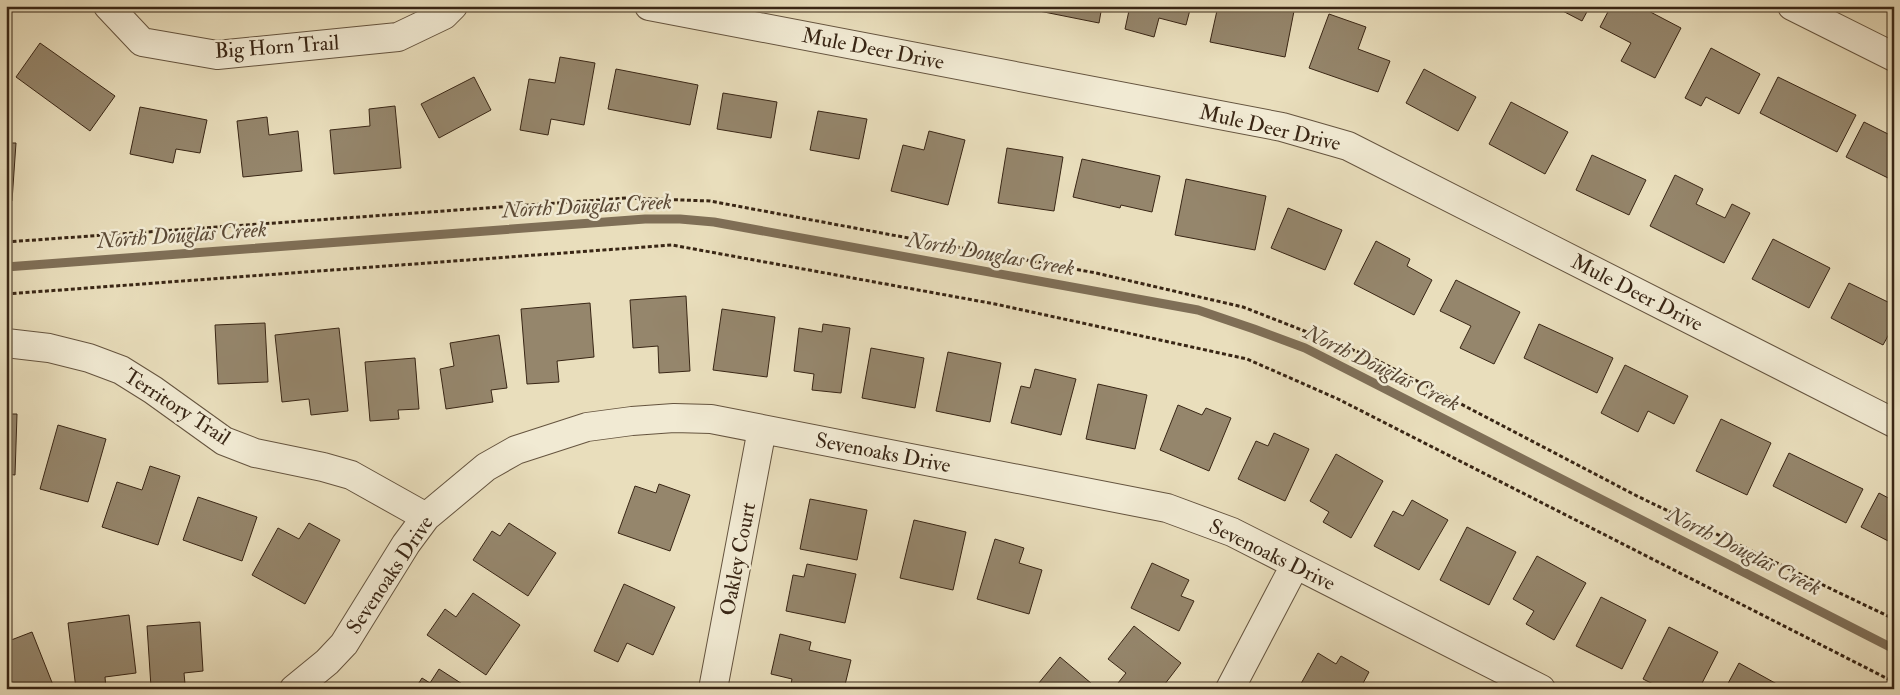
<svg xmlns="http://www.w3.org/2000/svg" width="1900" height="695" font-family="'IM FELL Double Pica',serif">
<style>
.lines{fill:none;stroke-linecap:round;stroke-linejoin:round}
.stream{stroke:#7f6f57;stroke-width:9}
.building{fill:#95866c;stroke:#392615}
.minor-casing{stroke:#65543f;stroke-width:30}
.path{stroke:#392615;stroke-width:3;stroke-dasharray:4 2.5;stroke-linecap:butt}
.minor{stroke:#f1ead3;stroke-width:28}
.labels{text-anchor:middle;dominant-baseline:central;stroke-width:5;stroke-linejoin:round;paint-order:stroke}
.street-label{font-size:21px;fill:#392615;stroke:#f1ead3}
.water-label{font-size:22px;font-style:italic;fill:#5c4a36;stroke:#f1ead3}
</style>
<rect width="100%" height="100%" fill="#e9debc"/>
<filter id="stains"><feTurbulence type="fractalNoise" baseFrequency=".004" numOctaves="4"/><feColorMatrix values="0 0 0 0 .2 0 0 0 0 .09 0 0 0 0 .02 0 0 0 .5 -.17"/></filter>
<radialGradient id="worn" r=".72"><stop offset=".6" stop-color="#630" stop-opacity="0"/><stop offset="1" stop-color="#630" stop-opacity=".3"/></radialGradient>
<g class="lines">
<path class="stream" d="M6 267 645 219H680L714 222 1198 310 1254 329 1305 348 1362 377 1894 649"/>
</g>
<path class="building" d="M1025 6H1102L1099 23 1024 8Z
M1130 6H1191L1186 25 1159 18 1154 37 1125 29Z
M1218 6H1295L1285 57 1210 42Z
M1553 6H1590L1582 21Z
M1611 6H1639L1681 28 1655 78 1621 61 1631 43 1600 27Z
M1329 14 1366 27 1358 49 1390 61 1378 92 1309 68Z
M40 43 115 96 90 131 16 77Z
M1711 48 1760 74 1739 114 1706 97 1701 106 1685 98Z
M560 57 595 63 584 125 551 119 548 135 520 130 529 79 555 83Z
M616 69 698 85 690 125 608 109Z
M1424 69 1476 97 1458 131 1406 103Z
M474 77 491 110 439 138 421 104Z
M1778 77 1856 115 1837 152 1760 113Z
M723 93 777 102 771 138 717 129Z
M1511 102 1568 132 1545 174 1489 144Z
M395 106 401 168 334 174 330 130 370 126 369 109Z
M140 107 207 120 200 153 176 149 173 163 130 154Z
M818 111 867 119 859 159 810 150Z
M267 117 269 135 298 131 302 171 243 177 237 121Z
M1864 122 1894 137V181L1846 157Z
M929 131 965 140 948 205 891 191 903 145 924 150Z
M6 143H16L12 201H6Z
M1007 148 1063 157 1054 211 998 203Z
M1592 155 1646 180 1629 215 1576 190Z
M1082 159 1160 176 1152 212 1121 205 1120 208 1073 197Z
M1675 175 1703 189 1696 204 1725 218 1732 204 1750 213 1724 263 1650 226Z
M1186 179 1266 196 1255 250 1175 235Z
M1288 208 1342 230 1325 270 1271 248Z
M1773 239 1830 268 1809 308 1752 279Z
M1376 241 1410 259 1407 266 1432 280 1414 315 1354 284Z
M1456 280 1520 312 1494 364 1460 348 1471 326 1440 311Z
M1849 283 1894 305V325L1883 345 1831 318Z
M686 296 690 371 659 373 658 346 633 348 630 300Z
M590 303 594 357 557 361 559 382 527 384 521 309Z
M722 309 775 317 767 377 713 370Z
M265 323 268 382 218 384 215 325Z
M823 324 850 328 841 393 812 390 814 374 794 371 799 328 822 332Z
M1539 324 1613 358 1597 393 1524 358Z
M339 328 348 411 311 415 309 399 282 402 275 335Z
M499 335 507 388 491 390 493 402 446 409 440 369 454 366 450 343Z
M871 348 924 358 915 408 862 398Z
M948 352 1001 363 990 422 936 411Z
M415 358 419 409 398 410 399 419 370 421 365 362Z
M1625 365 1688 396 1674 424 1648 411 1638 432 1601 413Z
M1035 369 1076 379 1061 435 1011 423 1021 386 1030 388Z
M1098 384 1147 395 1135 449 1086 439Z
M1178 405 1202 415 1206 408 1231 418 1209 471 1160 450Z
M6 414H17L15 475 6 474Z
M1721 419 1771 443 1747 495 1696 471Z
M58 425 106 439 88 502 40 489Z
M1274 433 1309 449 1285 501 1238 479 1256 441 1268 446Z
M1789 453 1863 489 1846 523 1773 486Z
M1336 454 1383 481 1351 538 1323 522 1329 512 1310 501Z
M150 466 180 476 158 545 102 527 117 482 142 490Z
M659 484 690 495 670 551 618 533 635 486 656 493Z
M1879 493 1894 501V544L1861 527Z
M198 497 257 517 242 561 183 540Z
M810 499 867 510 857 560 800 549Z
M1412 500 1448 520 1419 570 1374 546 1393 511 1403 516Z
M914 520 966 532 953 590 900 578Z
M309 523 340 540 305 604 252 575 278 528 299 539Z
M509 523 556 553 528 596 473 560 492 531 500 536Z
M1467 527 1516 552 1489 605 1440 580Z
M995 539 1024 548 1019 563 1042 570 1029 614 977 599Z
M1537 556 1586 583 1554 640 1526 624 1534 611 1513 599Z
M1152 563 1189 580 1181 596 1194 601 1179 631 1131 608Z
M807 564 856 574 845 623 786 611 793 575 804 577Z
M624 584 675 607 653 655 627 643 618 662 594 651Z
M473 593 520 625 486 675 427 635 445 609 456 617Z
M1601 597 1646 620 1622 669 1576 646Z
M129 615 136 673 105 677 106 689H76L68 623Z
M200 622 203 671 184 673 185 684 151 687 147 626Z
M1134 626 1181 663 1161 689H1126L1118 683 1126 673 1108 659Z
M1669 627 1718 652 1699 689H1663L1643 679Z
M32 632 53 685 44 689H6V642Z
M780 634 811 642 809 650 851 660 844 689H790L792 679 771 674Z
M1318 653 1336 664 1341 656 1369 672 1360 689H1298Z
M1060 657 1098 689H1034Z
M1739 663 1784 688V689H1725Z
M439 669 470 689H415L422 678 430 683Z"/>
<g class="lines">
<defs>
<path id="minor" d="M108 6 142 42 217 55 398 37 444 15 453 6
M649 6 1282 127 1348 146 1894 423
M1792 6 1894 57
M6 343 49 348 89 358 121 370 153 390 224 441 255 453 323 467 351 475 426 517
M294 689 327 662 344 644 406 544 426 517 486 467 516 450 587 427 632 421 674 418 711 419 1167 508 1232 532 1541 689
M713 689 762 429
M1230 689 1295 565"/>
</defs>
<use href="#minor" class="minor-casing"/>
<path class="path" d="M6 242 627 198 710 201 1096 273 1243 307 1371 357 1639 497 1894 619
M6 294 672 245 995 304 1247 359 1338 399 1894 682"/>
<use href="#minor" class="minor"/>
</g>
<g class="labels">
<g class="street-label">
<text transform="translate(277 47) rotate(-4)">Big Horn Trail</text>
<text transform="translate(873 49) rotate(11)">Mule Deer Drive</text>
<text transform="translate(1270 128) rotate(13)">Mule Deer Drive</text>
<text transform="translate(1637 293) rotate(27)">Mule Deer Drive</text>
<text transform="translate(177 407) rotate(33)">Territory Trail</text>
<text transform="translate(883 453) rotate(11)">Sevenoaks Drive</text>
<text transform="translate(1272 555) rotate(26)">Sevenoaks Drive</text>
<text transform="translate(738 559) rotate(-79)">Oakley Court</text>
<text transform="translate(390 575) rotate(-56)">Sevenoaks Drive</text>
</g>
<g class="water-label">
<text transform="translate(587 206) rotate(-3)">North Douglas Creek</text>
<text transform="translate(182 235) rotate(-4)">North Douglas Creek</text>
<text transform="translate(991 254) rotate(10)">North Douglas Creek</text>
<text transform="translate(1382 368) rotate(26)">North Douglas Creek</text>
<text transform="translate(1744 551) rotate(27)">North Douglas Creek</text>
</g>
</g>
<rect width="1900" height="695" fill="none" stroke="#e9debc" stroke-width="25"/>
<rect x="8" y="8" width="1885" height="680" fill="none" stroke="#392615" stroke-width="2.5"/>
<rect x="12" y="12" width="1875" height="670" fill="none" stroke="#392615"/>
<rect width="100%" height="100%" filter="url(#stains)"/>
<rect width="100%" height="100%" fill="url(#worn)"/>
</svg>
